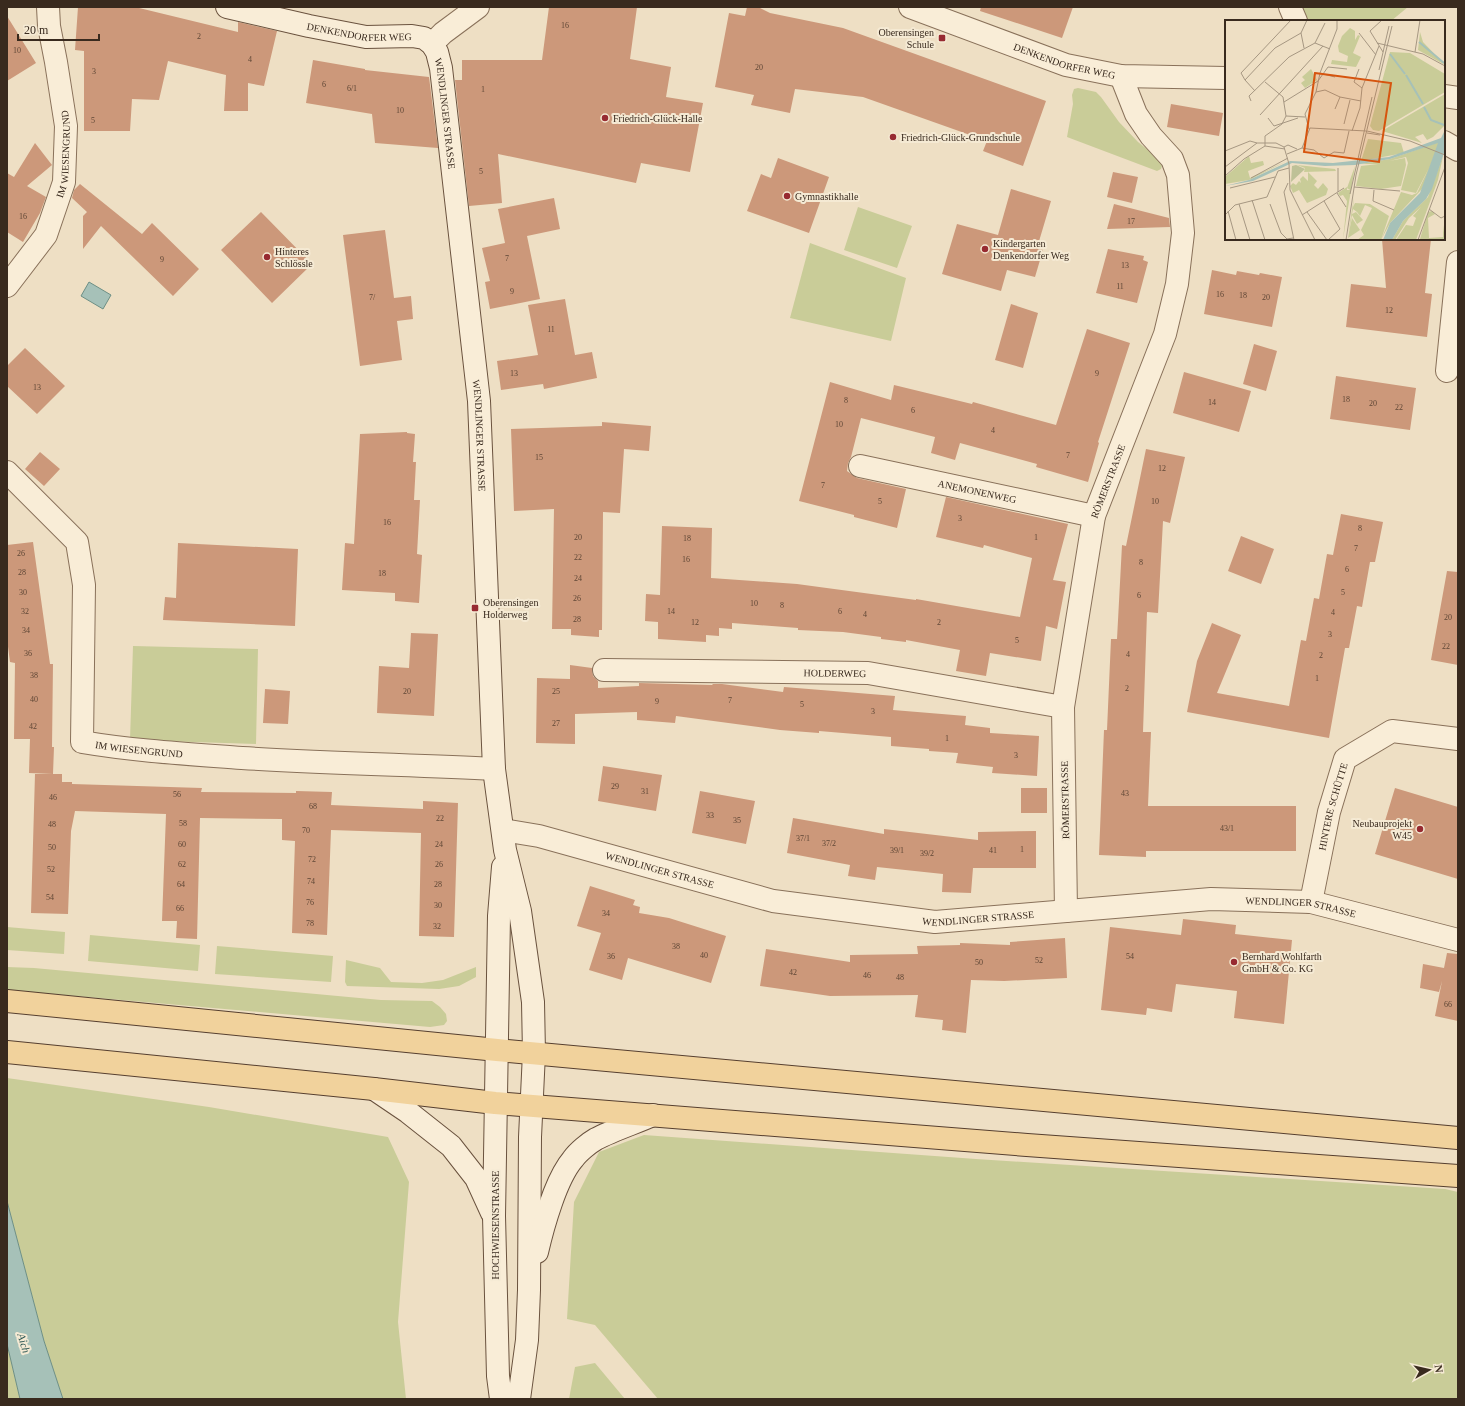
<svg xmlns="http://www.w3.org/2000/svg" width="1465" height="1406" font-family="'Times New Roman',serif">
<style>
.green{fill:#c9cc98}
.water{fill:#a6c1b8;stroke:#6d8f85}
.building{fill:#cc987a}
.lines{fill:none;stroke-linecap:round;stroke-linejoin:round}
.street-casing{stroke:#89715a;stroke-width:24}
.secondary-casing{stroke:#6a523e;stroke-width:24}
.primary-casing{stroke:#563f2f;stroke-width:24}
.street{stroke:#f9edd7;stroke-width:22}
.secondary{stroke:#f9edd7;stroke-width:22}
.primary{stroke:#f1d29c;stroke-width:22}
.poi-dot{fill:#972a31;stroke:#f5ead4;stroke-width:1.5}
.labels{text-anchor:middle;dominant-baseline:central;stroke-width:4;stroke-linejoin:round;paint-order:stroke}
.number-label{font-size:8px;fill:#5e4635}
.street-label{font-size:10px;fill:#392a1e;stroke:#f5ead4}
.poi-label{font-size:10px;fill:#392a1e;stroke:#f5ead4;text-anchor:start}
.water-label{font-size:11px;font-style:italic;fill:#2e5854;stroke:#f5ead4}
.inset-river{fill:none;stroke:#a6c1b8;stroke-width:2}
.inset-road{fill:none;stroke:#a69782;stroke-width:1}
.view{fill:#d6540e;fill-opacity:0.15;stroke:#d6540e;stroke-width:2}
.inset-edge{fill:none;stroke:#392a1e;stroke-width:2}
</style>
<rect width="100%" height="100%" fill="#eedfc4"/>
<path class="green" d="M1298 7H1408L1391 21H1304Z
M1078 88 1096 92 1101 97 1119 122 1138 142 1163 162 1161 169 1157 171 1067 137 1073 104 1072 95 1074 89Z
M858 207 912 226 897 268 844 250Z
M810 243 906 278 891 341 790 318Z
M133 646 258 649 256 744 130 740Z
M7 927 65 932 64 954 7 950Z
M90 935 200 945 198 971 88 961Z
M217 946 333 956 331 982 215 974Z
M346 960 380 968 391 982 422 983 443 980 476 967V977L459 986 439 989 347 986 345 982Z
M7 967 34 968 381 1000 432 1001 440 1007 446 1014 447 1021 444 1025 430 1027 7 990Z
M7 1078 209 1107 388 1137 409 1182 398 1322 406 1399H63L44 1341 7 1201Z
M644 1135 976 1159 1445 1189 1458 1192V1399H658L595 1325 567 1319 574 1202 599 1152Z
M7 1344 20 1399H7Z
M595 1363 625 1399H569L575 1367Z"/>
<path class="water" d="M89 282 111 295 103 309 81 296Z
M7 1201 44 1341 63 1399H20L7 1344Z"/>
<path class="building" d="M78 7H135L238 32V22L277 31 264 86 248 83V111H224L226 75 168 61 159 100 132 99 130 131H84V51L75 50Z
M549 7H637L630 59 671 67 666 97 703 103 690 172 641 163 636 183 498 154 502 203 469 206 455 80H462V60H542Z
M747 7H758L770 13 843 28 1046 101 1023 166 983 151 987 141 863 97 795 89 790 113 751 105 754 95 715 87 729 13 745 16Z
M981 7H1073L1062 38 980 11Z
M7 16 36 63 7 81Z
M313 60 365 69V70L429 77 438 148 375 143 372 114 306 103Z
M1171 104 1223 113 1219 136 1167 127Z
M35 143 52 165 27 186 46 197 40 213 23 242 7 232V173L14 177Z
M778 158 829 177 809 233 747 211 761 174 771 178Z
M1113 172 1138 177 1132 203 1107 197Z
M80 184 142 234 152 223 199 269 173 296 101 226 83 249V216L87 212 72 198 74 190Z
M1011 189 1051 201 1037 248 1043 250 1035 277 1007 270 1001 291 942 274 957 224 998 235Z
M554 198 560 229 527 236 540 299 490 309 485 282 490 281 482 248 505 243 498 209Z
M1114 204 1169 218 1170 227 1107 229Z
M261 212 312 264 272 303 221 250Z
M385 230 394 298 411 296 413 319 397 321 402 360 360 366 343 235Z
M1382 239H1431L1425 293 1432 294 1427 337 1346 327 1351 284 1386 288Z
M1108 249 1144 256 1143 260 1148 262 1137 303 1096 293Z
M1212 270 1236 275 1237 271 1259 275 1260 273 1282 277 1272 327 1204 314Z
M565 299 575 355 592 352 597 378 544 389 543 384 501 390 497 361 538 355 528 305Z
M1011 304 1038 313 1023 368 995 360Z
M1087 329 1130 343 1098 442 1099 443 1088 482 1036 467 1037 464 960 443 955 460 931 453 935 437 861 418 851 457 848 463 847 471 857 478 906 489 897 528 854 517V515L799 501 830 382 891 400 894 385 972 404 973 402 1056 425Z
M1254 344 1277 351 1266 391 1243 384Z
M25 348 65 386 37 414 7 386V366Z
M1184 372 1251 391 1239 432 1173 413Z
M1336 376 1416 388 1410 430 1330 419Z
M602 422 651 426 649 451 624 449 620 513 603 512 602 630H599V637L571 635V629H552L554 509 514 511 511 429 602 426Z
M407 432V433L415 434 413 462H416L414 500H420L417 554 422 555 419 603 395 601V593L342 590 345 543 354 544 360 434Z
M1146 449 1185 457 1170 523 1163 521 1158 613 1147 612 1143 732H1151L1148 806H1296V851H1146V857L1099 855 1104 730H1107L1111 639H1117L1122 545 1126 546Z
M40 452 60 469 44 486 25 469Z
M946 497 1068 524 1053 580 1066 582 1057 629 1046 626 1041 661 990 653 986 676 956 671 960 650 906 640V642L881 639V637L843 632 798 630V628L732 623V629L719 628V636L706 635V642L658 639V622L645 621 646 594 660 595 662 526 712 528 711 578 797 584 916 600V599L1020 617 1032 558 984 545 983 548 936 537Z
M1341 514 1383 522 1375 562H1370L1362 607 1357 606 1349 648H1345L1329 738 1187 712 1197 661 1212 623 1241 635 1217 693 1289 706 1301 640 1306 641 1314 598 1319 599 1327 554 1333 555Z
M1241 536 1274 549 1261 584 1228 571Z
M33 542 50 664H53L52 747H54L53 774 29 773 30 739H14L15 663 10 662 7 639V545Z
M178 543 298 549 295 626 163 620 165 597 176 598Z
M1447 571 1458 572V665L1431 660Z
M411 633 438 634 434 716 377 713 379 666 409 668Z
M570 665 592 668 593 676 598 681V688L639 686V683L712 685 713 684H722L783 692 784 687 895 696 893 710 966 716 965 725 990 728V733L1039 736 1037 776 992 773 993 767 956 763 958 753 929 751V749L891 746V737L819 731V733L780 730 676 716 675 723 637 720V712L575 714V744L536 743 537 678 570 679Z
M265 689 290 691 288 724 263 723Z
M603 766 662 775 656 811 598 801Z
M35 774H62V782H72V784L202 788 201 792 296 793V791L332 792 331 805 423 809V801L458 803 454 937 419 936 421 833 331 830 327 935 292 933 295 841 282 840V819L200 818 197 939 176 938 177 921H162L166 814 75 811 71 831 68 914 31 913Z
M1021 788H1047V813H1021Z
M1395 788 1458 807V879L1375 854Z
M700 791 755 801 746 844 692 833Z
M793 818 884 834V829L978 840V832L1036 831V868H973L971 893 942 892 943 874 877 867 875 880 848 876 850 865 787 853Z
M590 886 635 900 633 905 640 907 639 913 669 918 726 936 711 983 628 958 622 980 589 970 601 933 577 926Z
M1183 919 1236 925 1235 934 1292 940 1284 1024 1234 1018 1237 991 1176 984 1172 1012 1147 1008 1146 1015 1101 1010 1110 927 1181 935Z
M1065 938 1067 978 1004 981 971 980 966 1033 942 1030 943 1020 915 1017 918 995 830 996 760 986 766 949 850 962V955L918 954 917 946 960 945V943L1010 945V942Z
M1447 953 1458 954V1021L1435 1016 1442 981 1439 992 1420 988 1423 964 1444 968Z"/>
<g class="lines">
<defs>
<g id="street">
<path id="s1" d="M910 7 1066 65 1121 76 1226 78"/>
<path d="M1290 7 1296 21"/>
<path d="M432 44 443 33 478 7"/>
<path d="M1444 96 1458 98"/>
<path d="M1444 142 1458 150"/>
<path id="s2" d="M7 286 46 235 64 182 66 126 56 62 49 26 48 7"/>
<path d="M1447 371 1458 262"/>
<path id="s3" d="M860 466 1094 516"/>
<path id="s4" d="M7 472 77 542 84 585 82 742C135 751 189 754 242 758 326 763 410 765 494 769"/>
<path id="s5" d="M604 670 868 673 1063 707"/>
<path id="s6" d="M503 830 539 836 773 901 935 922 1211 899 1311 902 1458 940"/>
<path id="s7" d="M1311 902 1329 812 1345 759 1392 731 1458 739"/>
<path id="s8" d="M1066 911 1063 707 1094 516 1165 334 1177 284 1183 233 1178 175 1172 159 1151 136 1136 114 1121 76"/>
</g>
<g id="secondary">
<path id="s9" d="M227 7 309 26 366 37 412 36 424 38 432 44 437 52 441 68 479 401 494 769 505 850 520 911 533 1002 534 1053 530 1137 529 1290 527 1340 519 1399"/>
<path d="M374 1089 408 1112 451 1146 476 1178 492 1213"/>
<path d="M537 1252C543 1226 556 1179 573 1159 578 1152 589 1143 596 1139 613 1130 635 1123 653 1115"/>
<path d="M501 1399 498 1376 494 1216 499 916 503 867"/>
</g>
<path id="primary" d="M7 1001 497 1050 1458 1138
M7 1052 374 1089 495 1103 1027 1145 1458 1176"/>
</defs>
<use href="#street" class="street-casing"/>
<use href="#secondary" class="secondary-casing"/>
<use href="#primary" class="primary-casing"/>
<use href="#street" class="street"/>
<use href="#secondary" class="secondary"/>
<use href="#primary" class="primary"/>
</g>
<g class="poi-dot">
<rect x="938" y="34" width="8" height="8" rx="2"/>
<circle cx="605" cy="118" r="4"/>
<circle cx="893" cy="137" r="4"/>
<circle cx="787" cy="196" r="4"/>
<circle cx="985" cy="249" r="4"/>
<circle cx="267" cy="257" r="4"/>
<rect x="471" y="604" width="8" height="8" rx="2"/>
<circle cx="1420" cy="829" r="4"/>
<circle cx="1234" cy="962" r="4"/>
</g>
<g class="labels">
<g class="number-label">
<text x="565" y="25">16</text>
<text x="199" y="36">2</text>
<text x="17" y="50">10</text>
<text x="250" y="59">4</text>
<text x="759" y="67">20</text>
<text x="94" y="71">3</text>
<text x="324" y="84">6</text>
<text x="352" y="88">6/1</text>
<text x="483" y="89">1</text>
<text x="400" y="110">10</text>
<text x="93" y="120">5</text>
<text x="481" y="171">5</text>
<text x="23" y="216">16</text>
<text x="1131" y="221">17</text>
<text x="507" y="258">7</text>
<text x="162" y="259">9</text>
<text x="1125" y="265">13</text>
<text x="1120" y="286">11</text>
<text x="512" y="291">9</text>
<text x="1220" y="294">16</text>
<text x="1243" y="295">18</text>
<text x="372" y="297">7/</text>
<text x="1266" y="297">20</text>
<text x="1389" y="310">12</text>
<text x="551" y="329">11</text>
<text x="514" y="373">13</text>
<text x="1097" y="373">9</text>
<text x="37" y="387">13</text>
<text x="1346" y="399">18</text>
<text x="846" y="400">8</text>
<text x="1212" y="402">14</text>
<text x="1373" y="403">20</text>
<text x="1399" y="407">22</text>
<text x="913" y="410">6</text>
<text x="839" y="424">10</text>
<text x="993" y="430">4</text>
<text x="1068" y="455">7</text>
<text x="539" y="457">15</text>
<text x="1162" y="468">12</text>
<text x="823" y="485">7</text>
<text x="880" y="501">5</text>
<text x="1155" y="501">10</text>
<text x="960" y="518">3</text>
<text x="387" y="522">16</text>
<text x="1360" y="528">8</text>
<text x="578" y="537">20</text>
<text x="1036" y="537">1</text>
<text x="687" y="538">18</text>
<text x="1356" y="548">7</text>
<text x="21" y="553">26</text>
<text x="578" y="557">22</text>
<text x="686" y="559">16</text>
<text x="1141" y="562">8</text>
<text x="1347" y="569">6</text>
<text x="22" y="572">28</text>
<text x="382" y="573">18</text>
<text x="578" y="578">24</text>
<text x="23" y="592">30</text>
<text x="1343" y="592">5</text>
<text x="1139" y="595">6</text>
<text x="577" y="598">26</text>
<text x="754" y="603">10</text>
<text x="782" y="605">8</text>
<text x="25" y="611">32</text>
<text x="671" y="611">14</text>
<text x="840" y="611">6</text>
<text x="1333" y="612">4</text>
<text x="865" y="614">4</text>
<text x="1448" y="617">20</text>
<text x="577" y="619">28</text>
<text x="695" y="622">12</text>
<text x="939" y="622">2</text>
<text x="26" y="630">34</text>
<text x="1330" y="634">3</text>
<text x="1017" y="640">5</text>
<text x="1446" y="646">22</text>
<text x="28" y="653">36</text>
<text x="1128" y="654">4</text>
<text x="1321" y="655">2</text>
<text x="34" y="675">38</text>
<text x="1317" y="678">1</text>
<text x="1127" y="688">2</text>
<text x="407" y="691">20</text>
<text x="556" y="691">25</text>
<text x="34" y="699">40</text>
<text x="730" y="700">7</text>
<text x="657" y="701">9</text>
<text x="802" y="704">5</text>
<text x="873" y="711">3</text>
<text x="556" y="723">27</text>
<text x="33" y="726">42</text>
<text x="947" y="738">1</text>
<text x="1016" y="755">3</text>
<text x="615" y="786">29</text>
<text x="645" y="791">31</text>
<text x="1125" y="793">43</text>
<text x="177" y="794">56</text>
<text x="53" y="797">46</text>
<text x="313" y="806">68</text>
<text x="710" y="815">33</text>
<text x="440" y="818">22</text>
<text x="737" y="820">35</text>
<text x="183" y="823">58</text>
<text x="52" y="824">48</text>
<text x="1227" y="828">43/1</text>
<text x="306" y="830">70</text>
<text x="803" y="838">37/1</text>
<text x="829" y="843">37/2</text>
<text x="182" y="844">60</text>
<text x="439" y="844">24</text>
<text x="52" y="847">50</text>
<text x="1022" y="849">1</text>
<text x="897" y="850">39/1</text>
<text x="993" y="850">41</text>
<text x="927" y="853">39/2</text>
<text x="312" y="859">72</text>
<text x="182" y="864">62</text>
<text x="439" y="864">26</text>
<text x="51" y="869">52</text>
<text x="311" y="881">74</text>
<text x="181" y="884">64</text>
<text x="438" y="884">28</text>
<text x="50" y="897">54</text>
<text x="310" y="902">76</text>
<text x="438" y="905">30</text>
<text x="180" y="908">66</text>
<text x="606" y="913">34</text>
<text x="310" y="923">78</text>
<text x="437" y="926">32</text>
<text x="676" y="946">38</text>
<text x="704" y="955">40</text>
<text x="611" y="956">36</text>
<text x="1130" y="956">54</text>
<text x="1039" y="960">52</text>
<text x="979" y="962">50</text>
<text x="793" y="972">42</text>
<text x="867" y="975">46</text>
<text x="900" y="977">48</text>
<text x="1448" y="1004">66</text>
</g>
<g class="street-label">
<text stroke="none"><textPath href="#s9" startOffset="135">DENKENDORFER WEG</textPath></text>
<text stroke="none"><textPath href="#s1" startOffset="164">DENKENDORFER WEG</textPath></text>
<text stroke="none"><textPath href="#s9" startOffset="282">WENDLINGER STRASSE</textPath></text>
<text stroke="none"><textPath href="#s2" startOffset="148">IM WIESENGRUND</textPath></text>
<text stroke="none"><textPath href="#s9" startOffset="606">WENDLINGER STRASSE</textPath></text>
<text stroke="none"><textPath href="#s8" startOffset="435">RÖMERSTRASSE</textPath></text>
<text stroke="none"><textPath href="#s3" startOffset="120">ANEMONENWEG</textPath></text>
<text stroke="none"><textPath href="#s5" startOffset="231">HOLDERWEG</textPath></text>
<text stroke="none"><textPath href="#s4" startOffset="357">IM WIESENGRUND</textPath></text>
<text transform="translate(1065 800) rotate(-91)">RÖMERSTRASSE</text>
<text stroke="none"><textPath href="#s7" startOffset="98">HINTERE SCHÜTTE</textPath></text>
<text stroke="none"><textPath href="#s6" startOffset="162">WENDLINGER STRASSE</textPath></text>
<text stroke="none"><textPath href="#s6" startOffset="810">WENDLINGER STRASSE</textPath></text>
<text stroke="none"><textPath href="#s6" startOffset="486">WENDLINGER STRASSE</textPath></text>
<text transform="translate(495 1225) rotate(-90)">HOCHWIESENSTRASSE</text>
</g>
<g class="poi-label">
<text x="934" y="32" text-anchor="end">Oberensingen<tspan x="934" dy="12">Schule</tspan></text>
<text x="613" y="118">Friedrich-Glück-Halle</text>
<text x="901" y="137">Friedrich-Glück-Grundschule</text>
<text x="795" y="196">Gymnastikhalle</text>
<text x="993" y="243">Kindergarten<tspan x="993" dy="12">Denkendorfer Weg</tspan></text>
<text x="275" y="251">Hinteres<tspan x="275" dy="12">Schlössle</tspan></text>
<text x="483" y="602">Oberensingen<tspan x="483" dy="12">Holderweg</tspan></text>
<text x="1412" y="823" text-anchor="end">Neubauprojekt<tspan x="1412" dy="12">W45</tspan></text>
<text x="1242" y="956">Bernhard Wohlfarth<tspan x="1242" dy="12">GmbH &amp; Co. KG</tspan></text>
</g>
<g class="water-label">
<text transform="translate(24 1343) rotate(73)">Aich</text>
</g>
</g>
<g transform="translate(1225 20)">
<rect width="220" height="220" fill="#eedfc4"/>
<path d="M125 8 130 11V20L133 15 135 16 128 33 136 37 131 47 106 44 107 40 122 42 123 36 114 32 113 26 117 16ZM195 12 198 22 220 45 193 30ZM165 32 185 33 220 54V72L154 111 148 110 145 106ZM86 49 92 60 80 68 76 63 80 60 77 57ZM220 74V105L208 117 202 120 198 114 190 117 197 123 157 111ZM143 119 176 123 179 133 136 141ZM214 122 197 169 165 203 156 220 176 172 187 175 192 173 204 148 191 173 176 170 183 143 181 137 164 141 180 138 181 145 176 166 156 169 131 166 136 146 153 144H136L165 139ZM24 136 26 143 38 141 39 145 23 151 25 158 60 142 24 160 0 164V157ZM218 136 213 160 191 220H171L181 205 188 206 191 198 188 196 179 206 196 187 184 198 170 220H167L178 201 203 177ZM72 145 110 149 111 151 79 152 80 148ZM130 146 121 200 118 220 122 181 118 175 115 176 113 173 122 167V170H125L122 168ZM83 152 92 161 89 165 93 169 98 163 103 169 101 175 82 183 74 170 68 173 65 166 68 163 71 165 74 161 76 163 75 159 78 156 83 161ZM129 177 128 187 130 183 145 184 164 196 156 220H132L139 215 136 210 147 188 140 185 135 196 132 192 128 189 127 194 131 192 138 200 132 204 127 195 123 215ZM207 191 210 194 203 198 204 218 218 217V205L220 220 195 219 203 192ZM127 198 135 210 123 218 125 207Z" fill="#c9cc98"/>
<path d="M71 145 80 149 66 162 67 146Z" fill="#bec197"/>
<path d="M220 110V130L207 169 201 179 178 201 167 220H158L165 203 195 173 213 123 165 139 130 145 100 146 67 143 28 161 0 166 24 160 65 141 108 143 164 137 216 118Z" fill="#a6c1b8"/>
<path class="inset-river" d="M194 22 219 43M165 34 180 54M181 55 198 84M199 87 206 100 219 105"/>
<path class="inset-road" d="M157 0 145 11 158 32M134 13 151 35M90 23 100 3M152 23 198 34 220 46M79 28 76 13 82 0M190 32 195 0M134 49 129 62 137 68M154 50 164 6M98 54 110 57M20 60 16 53 66 0M40 62 58 77 61 96 57 104 40 116V126M30 71 20 60 50 28 76 13M91 72 100 70 115 77 136 81M26 81 24 76 64 37 90 23 105 29M59 82 93 61 103 47 122 49M110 89 115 77M35 95 98 26M61 96 80 97M43 98 49 106 73 98M119 104 125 80M84 109 80 94 91 72 95 53 112 9V0M127 111 135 88 137 68 154 26M142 111 185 121 220 135M142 113 155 115M40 126 60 129M59 127 63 125 72 129M77 128 89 130 99 138 109 132 119 133 124 111M0 131 25 121 32 123M62 134 77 128 85 108 141 111M0 147 32 123H51L59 127 64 144 65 170 90 220M113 148V172M0 156 19 139 40 126M26 158 63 138M63 163 59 172 69 220M129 167 175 171M5 168 50 157M149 170 148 181 169 190M112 173 121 187M125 174 147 77M27 180 40 220M99 181 115 209 103 220M14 184 25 220M45 184 56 213 62 219 68 218M204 189 216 198 220 196M3 191 11 220M82 192 102 220M0 195 10 185 42 177 53 151 64 148M77 195 119 168M121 220 131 155 167 6M193 220 220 147"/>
<path class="view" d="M90 53 166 63 154 142 79 132Z"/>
<rect width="220" height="220" class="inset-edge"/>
</g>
<rect width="1465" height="1406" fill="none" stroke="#392a1e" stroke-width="16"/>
<g transform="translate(1429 1370) rotate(82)" stroke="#f5ead4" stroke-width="3" paint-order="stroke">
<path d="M0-3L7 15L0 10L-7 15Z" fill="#392a1e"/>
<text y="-6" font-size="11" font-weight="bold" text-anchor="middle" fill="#392a1e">N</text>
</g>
<path d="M18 34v6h81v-6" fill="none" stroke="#392a1e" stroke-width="2"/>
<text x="24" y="34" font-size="12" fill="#392a1e" stroke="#f5ead4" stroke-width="3" paint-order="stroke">20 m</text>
</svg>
